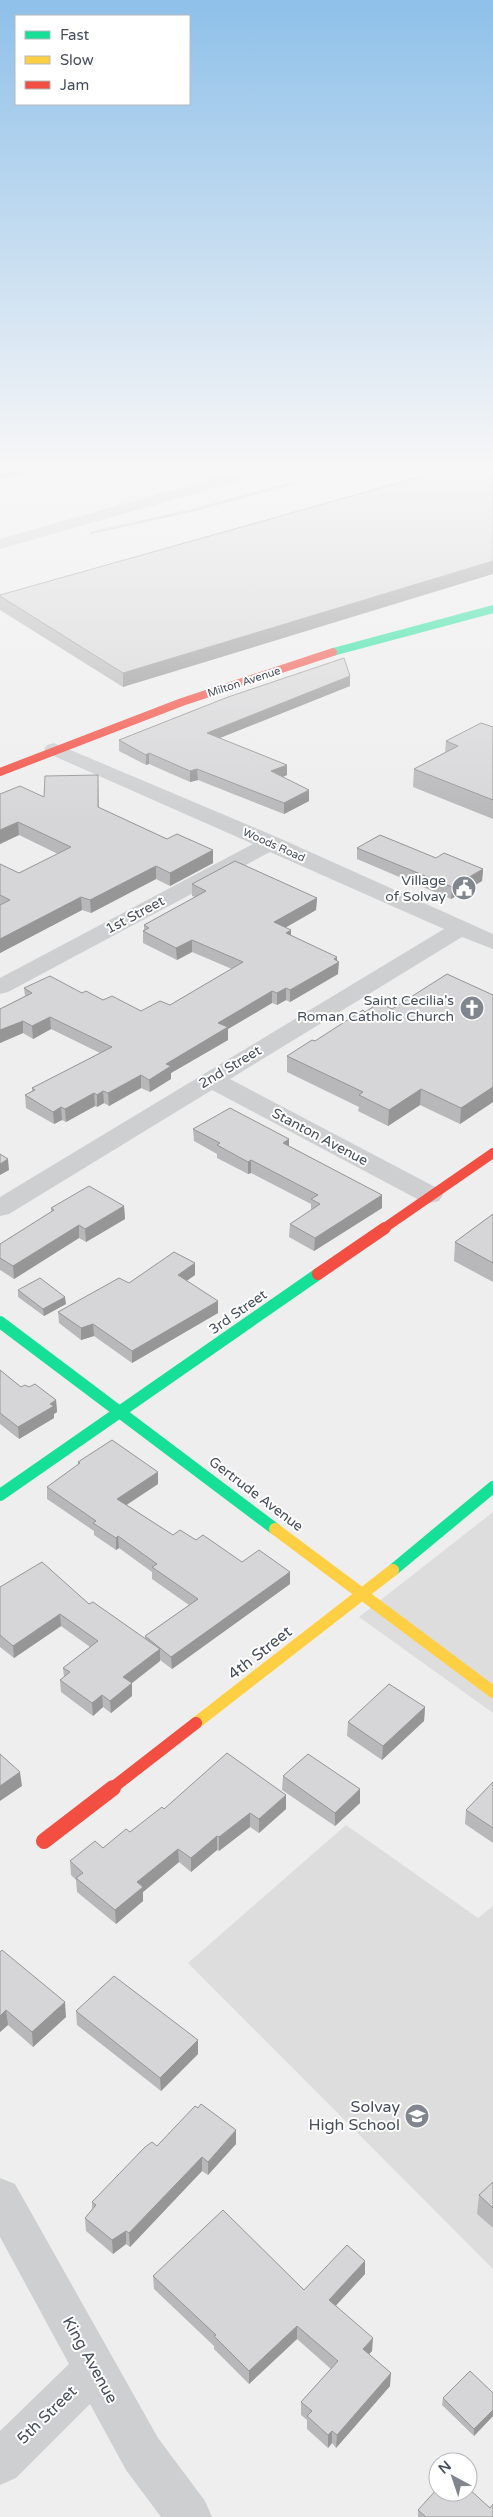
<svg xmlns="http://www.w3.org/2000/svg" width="493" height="2517" font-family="'Varela Round',sans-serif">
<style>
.education{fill:#ddddde}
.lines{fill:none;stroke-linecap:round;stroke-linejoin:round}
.street{fill:#cdcfd1;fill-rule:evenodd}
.fast-far1{stroke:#16e098;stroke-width:8}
.fast{stroke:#16e098;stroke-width:12}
.slow{stroke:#ffcf43;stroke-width:12}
.jam-far3{stroke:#f24e42;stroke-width:8}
.jam-far2{stroke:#f24e42;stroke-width:10}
.jam-far1{stroke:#f24e42;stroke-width:12}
.jam{stroke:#f24e42;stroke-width:16}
.rail{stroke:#c6c7c9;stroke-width:2.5}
.wall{fill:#b8b8ba}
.shaded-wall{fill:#969697}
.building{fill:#d6d6d8;stroke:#969697}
.labels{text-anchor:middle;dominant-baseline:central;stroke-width:4;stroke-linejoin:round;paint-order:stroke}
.far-street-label{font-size:11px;fill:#464e5a;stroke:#fff}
.poi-label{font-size:14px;fill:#464e5a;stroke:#fff;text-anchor:end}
.street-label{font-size:14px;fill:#464e5a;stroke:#fff}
.near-street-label{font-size:16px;fill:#464e5a;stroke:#fff}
.near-poi-label{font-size:16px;fill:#464e5a;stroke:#fff;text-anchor:end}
</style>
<rect width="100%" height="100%" fill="#efeeee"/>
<path class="education" d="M493 1512V1713L359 1617Z
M346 1825 478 1918 493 1906V2269L188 1963Z"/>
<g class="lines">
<path class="street" d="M250 468H276L274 471 0 549V539Z
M54 743 279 838 493 934V949L462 937 230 1079 439 1189 443 1195 439 1201 430 1203 421 1201 212 1090 9 1214 0 1216V1197L444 929 270 852 8 992 0 994V978L253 844 47 753 44 749 47 745Z
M0 2178 15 2184 158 2438 205 2501 212 2517H161L126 2470 90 2404 16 2478 0 2485V2431L69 2364 0 2237Z"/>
<path class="fast-far1" d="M333 652 493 609"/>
<path class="fast" d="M0 1322 275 1529
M0 1495 318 1274
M393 1570 493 1487"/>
<path class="slow" d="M275 1529 493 1692
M196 1723 393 1570"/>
<path class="jam-far3" d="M0 772 182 702 333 652"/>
<path class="jam-far2" d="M383 1229 493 1153"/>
<path class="jam-far1" d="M318 1274 385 1228
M111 1789 196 1723"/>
<path class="jam" d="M44 1841 113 1788"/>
<path class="rail" d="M91 533 198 509 293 483"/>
</g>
<path class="wall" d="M451 468 123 687 0 610V595Z
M350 676V686L220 738 287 765V775L283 777 309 790V801L284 814 198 780 190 782 149 764 146 765 119 751V740Z
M493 727V819L413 787 414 769 445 752 446 741Z
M98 775 99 808 167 839 213 850V863L170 886 156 879 91 913 82 910 0 953V864L19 873 58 854 19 835 0 844V794L44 797Z
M357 848 436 858 483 869 482 881 451 899 357 859Z
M192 884 317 898 316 910 285 928 291 930V936L337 961 338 974 290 1002 286 1000 277 1005 272 1003 228 1029V1040L171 1073V1079L150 1092 141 1088 109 1106 104 1103 97 1107 95 1106 66 1122 62 1120 54 1124 26 1108 25 1095 32 1091V1088L100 1053 51 1029 33 1039 23 1033 0 1043V1009L25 996 24 988 82 993 141 1011 170 1005 232 969 192 952 177 960 143 943V931L144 930V925L195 897 192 896Z
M493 995V1102L460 1124 420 1105 388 1126 358 1111 359 1107 287 1072V1056L315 1041 392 1009Z
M193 1129 289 1146 382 1195V1208L314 1251 289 1237 290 1224 311 1210V1204L251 1173 248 1174 217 1158V1154L194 1141Z
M124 1206 125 1219 86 1242 79 1238 14 1279 0 1270V1244L51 1212V1208Z
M493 1214V1282L454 1261 455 1242Z
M195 1275 186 1281 218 1313 132 1363 94 1336 81 1340 59 1323 58 1312 129 1283Z
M18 1290 66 1304 44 1316 18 1297Z
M0 1370 21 1387H29L56 1400 57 1412 54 1414V1418L19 1439 0 1424Z
M78 1462 158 1472V1484L127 1505 173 1535 196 1540 242 1562 290 1572V1584L172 1669 160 1660V1661L132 1683V1696L111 1713 103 1707 93 1716 61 1692 60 1680 64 1677 63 1668 90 1647 61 1626 14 1658 0 1647V1587L89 1604 145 1639V1636L189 1605 152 1579V1572L119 1548 116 1550 94 1535V1531L47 1499V1487L78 1465Z
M425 1707 424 1721 382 1760 347 1736 348 1722Z
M283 1776 360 1803 335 1826 282 1790Z
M493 1782V1843L465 1824 466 1810Z
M164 1809H286L259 1833 250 1827 219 1851 217 1850 191 1872 179 1862 143 1892V1901L116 1924 77 1892 76 1880 71 1875 70 1861 103 1848 130 1832Z
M0 1952 66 2017 33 2047 8 2025 0 2032Z
M76 2011 198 2040V2054L161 2091 77 2025Z
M236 2144 208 2175 202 2171 130 2247 126 2244 113 2254 86 2231 85 2218 92 2209V2202L157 2146Z
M493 2182V2228L477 2214 479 2195Z
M365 2261V2274L336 2305 372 2351 369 2354 390 2386 336 2448 332 2443 328 2448 307 2429V2420L301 2415V2402L331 2369 297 2339 249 2384 214 2349V2346L154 2289 153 2276 304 2290Z
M493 2393V2416L474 2436 442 2405 443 2398Z
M490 2508 493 2517H418V2510Z"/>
<path class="shaded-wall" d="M0 468H44L0 479Z
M493 561V574L123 687V673Z
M350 676V686L207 743V733Z
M149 753V764L146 765V755Z
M287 765V775L271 782V771Z
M197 769 198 780 190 782V771Z
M309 790V801L284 814V803Z
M18 822 19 835 0 844V830Z
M213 850V863L170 886V873Z
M156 866V879L91 913 90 900Z
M483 869 482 881 451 899 452 887Z
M81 897 82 910 0 953V939Z
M317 898 316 910 274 934V922Z
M291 930V942L286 933Z
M192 940V952L177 960 176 948Z
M337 957V962H339L338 974 290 1002V990Z
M286 988V1000L277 1005V993Z
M272 991V1003L228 1029V1040L171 1073V1079L150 1092 149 1080 166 1064 218 1023Z
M50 1017 51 1029 33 1039 32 1026Z
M23 1021V1033L0 1043V1030Z
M141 1075V1088L109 1106 108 1093Z
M493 1087V1102L460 1124 461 1108Z
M421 1089 420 1105 388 1126 389 1110Z
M103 1091 104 1103 97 1107V1095Z
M94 1093 95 1106 66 1122 65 1109Z
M61 1107 62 1120 54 1124 53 1112Z
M289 1139V1152L283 1143Z
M8 1159 9 1170 0 1175V1164Z
M251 1160V1173L248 1174V1162Z
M382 1195V1208L314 1251 315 1238Z
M124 1206 125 1219 86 1242 85 1229Z
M79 1225V1238L14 1279 13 1266Z
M195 1263V1275L178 1287V1275Z
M65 1297 66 1304 44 1316 43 1309Z
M218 1301V1313L132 1363V1351Z
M93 1324 94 1336 81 1340V1328Z
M56 1400 57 1412 54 1414V1418L19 1439 18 1427Z
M158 1472V1484L118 1510 117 1499Z
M118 1536 119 1548 116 1550V1538Z
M290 1572V1584L172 1669 171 1657Z
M60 1614 61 1626 14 1658 13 1646Z
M160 1649V1661L132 1683V1696L111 1713 110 1701 123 1677Z
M102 1695 103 1707 93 1716 92 1703Z
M425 1707 424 1721 382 1760 383 1746Z
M20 1772 22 1786 0 1801V1786Z
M360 1789V1803L335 1826V1813Z
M286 1795V1809L259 1833V1819Z
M250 1813V1827L219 1851V1837Z
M217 1836V1850L191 1872V1858Z
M178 1849 179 1862 143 1892V1901L116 1924 115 1910 137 1882Z
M65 2002 66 2017 33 2047 32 2032Z
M6 2010 8 2025 0 2032V2016Z
M198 2040V2054L161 2091 160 2078Z
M236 2130V2144L208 2175V2162Z
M202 2157V2171L130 2247 129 2233Z
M126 2231V2244L113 2254 112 2240Z
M365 2261V2274L329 2313V2300Z
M297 2326V2339L249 2384V2371Z
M373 2338 372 2351 362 2362 363 2349Z
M391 2373 390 2386 336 2448 337 2435Z
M493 2410V2416L474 2436V2429Z
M332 2431V2443L328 2448V2435Z"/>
<path class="building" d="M451 468H493V561L123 673 0 596V595Z
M344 658 350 676 207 733 287 765 271 771 309 790 284 803 197 769 190 771 149 753 146 755 119 740 228 697Z
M481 723 493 727V800L414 769 458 746 446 741Z
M98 775V807L167 839 177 834 213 850 170 873 156 866 90 900 81 897 0 939V905L10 900 0 895V864L19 873 71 847 18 822 0 830V794L20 786 44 797 45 776Z
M380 835 436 858 444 853 483 869 452 887 357 848Z
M235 861 317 898 274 922 291 930 286 933 337 957 334 959 339 962 290 990 286 988 277 993 272 991 218 1023 228 1027 166 1064 171 1066 149 1080 141 1075 108 1093 103 1091 97 1095 94 1093 65 1109 61 1107 53 1112 25 1095 35 1090 32 1088 112 1047 50 1017 32 1026 23 1021 0 1030V1009L32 993 24 988 50 976 82 993 86 991 103 1000 112 996 141 1011 160 1001 170 1005 243 962 192 940 176 948 143 931 149 928 144 925 206 891 192 884Z
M447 974 493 995V1087L461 1108 421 1089 389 1110 359 1095 363 1092 287 1056 312 1040 315 1041 363 1010 365 1012 379 1003 392 1009Z
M230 1108 289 1139 283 1143 382 1195 315 1238 290 1224 320 1204 311 1199 318 1195 251 1160 248 1162 217 1145 220 1143 193 1129Z
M0 1154 8 1159 0 1164Z
M89 1186 124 1206 85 1229 79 1225 13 1266 0 1258V1244L54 1210 51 1208Z
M493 1214V1263L455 1242Z
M174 1252 195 1263 178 1275 218 1301 132 1351 93 1324 81 1328 58 1312 119 1278 129 1283Z
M40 1278 65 1297 43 1309 18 1290Z
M0 1370 21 1387 25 1385 29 1387 35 1384 56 1400 50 1404 54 1406 18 1427 0 1413Z
M112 1440 158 1472 117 1499 173 1535 180 1530 196 1540 203 1535 242 1562 259 1550 290 1572 171 1657 145 1636 198 1599 152 1567 157 1564 118 1536 116 1538 93 1523 96 1521 47 1487 80 1463 78 1462Z
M42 1562 89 1604 93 1602 160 1649 123 1677 132 1683 110 1701 102 1695 92 1703 60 1680 70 1672 63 1668 98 1641 60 1614 13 1646 0 1635V1587Z
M389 1684 425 1707 383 1746 348 1722Z
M227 1753 286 1795 259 1819 250 1813 219 1837 217 1836 191 1858 178 1849 137 1882 143 1887 115 1910 76 1878 83 1873 70 1861 95 1841 103 1848 126 1829 130 1832 162 1807 164 1809Z
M0 1754 20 1772 0 1786Z
M308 1754 360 1789 335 1813 283 1776Z
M493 1782V1828L466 1810Z
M2 1950 65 2002 32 2032 6 2010 0 2016V1952Z
M114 1976 198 2040 160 2078 76 2011Z
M201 2104 236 2130 208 2162 202 2157 129 2233 126 2231 112 2240 85 2218 96 2205 92 2202 145 2147 152 2142 157 2146 195 2106 198 2108Z
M493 2182V2208L479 2195Z
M223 2210 304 2290 347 2245 365 2261 329 2300 373 2338 363 2349 391 2373 337 2435 332 2431 328 2435 307 2416 312 2411 301 2402 338 2361 297 2326 249 2371 214 2336 216 2335 153 2276Z
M470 2371 493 2393V2410L474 2429 443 2398Z
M438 2488V2492H468V2488L490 2508 493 2504V2517H426L418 2510Z"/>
<linearGradient id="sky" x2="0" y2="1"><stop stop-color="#8ec0e9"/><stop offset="0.57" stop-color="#f8f7f7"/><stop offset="1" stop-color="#f8f7f7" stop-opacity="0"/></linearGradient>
<rect width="493" height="821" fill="url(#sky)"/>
<defs>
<symbol id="civic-disc" viewBox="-11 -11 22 22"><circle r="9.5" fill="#81868e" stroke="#fff"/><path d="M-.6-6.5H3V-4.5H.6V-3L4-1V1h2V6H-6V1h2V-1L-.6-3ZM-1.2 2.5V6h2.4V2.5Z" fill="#fff"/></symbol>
<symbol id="church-disc" viewBox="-11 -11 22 22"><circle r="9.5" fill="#81868e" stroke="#fff"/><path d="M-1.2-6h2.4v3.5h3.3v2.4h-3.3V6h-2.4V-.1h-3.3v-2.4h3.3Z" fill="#fff"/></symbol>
<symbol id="school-disc" viewBox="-11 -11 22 22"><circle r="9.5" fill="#81868e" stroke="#fff"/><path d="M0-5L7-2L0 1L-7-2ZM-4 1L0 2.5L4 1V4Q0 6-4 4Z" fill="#fff"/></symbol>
</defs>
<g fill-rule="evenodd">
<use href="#civic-disc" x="450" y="874" width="28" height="28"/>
<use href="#church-disc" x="458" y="994" width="28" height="28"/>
<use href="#school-disc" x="403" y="2102" width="28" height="28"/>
</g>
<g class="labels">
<g class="far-street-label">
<text transform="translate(244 682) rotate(-18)">Milton Avenue</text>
<text transform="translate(274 845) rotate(24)">Woods Road</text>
</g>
<g class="poi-label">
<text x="446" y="880">Village<tspan x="446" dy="16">of Solvay</tspan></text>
<text x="454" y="1000">Saint Cecilia's<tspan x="454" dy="16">Roman Catholic Church</tspan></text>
</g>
<g class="street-label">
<text transform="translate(135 915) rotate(-28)">1st Street</text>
<text transform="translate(230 1067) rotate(-31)">2nd Street</text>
<text transform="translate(320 1137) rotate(28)">Stanton Avenue</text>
<text transform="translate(238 1312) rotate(-35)">3rd Street</text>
<text transform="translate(256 1494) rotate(37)">Gertrude Avenue</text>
</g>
<g class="near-street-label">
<text transform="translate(260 1653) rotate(-38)">4th Street</text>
<text transform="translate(90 2360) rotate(61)">King Avenue</text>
<text transform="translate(47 2415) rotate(-44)">5th Street</text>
</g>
<g class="near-poi-label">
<text x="400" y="2107">Solvay<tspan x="400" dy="18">High School</tspan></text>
</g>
</g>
<rect x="15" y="15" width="175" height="90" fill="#ffffff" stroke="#b5b8bd"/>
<rect x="25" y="31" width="25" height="8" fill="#16e098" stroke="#b5b8bd"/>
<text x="60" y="40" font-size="15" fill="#464e5a">Fast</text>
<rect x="25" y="56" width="25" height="8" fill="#ffcf43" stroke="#b5b8bd"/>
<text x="60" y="65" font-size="15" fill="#464e5a">Slow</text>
<rect x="25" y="81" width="25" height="8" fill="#f24e42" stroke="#b5b8bd"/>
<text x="60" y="90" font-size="15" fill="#464e5a">Jam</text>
<g transform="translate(453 2477) rotate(320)"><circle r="24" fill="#ffffff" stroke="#b5b8bd"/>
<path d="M0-4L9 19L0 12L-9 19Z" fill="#81868e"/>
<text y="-8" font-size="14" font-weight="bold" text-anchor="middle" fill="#464e5a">N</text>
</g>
</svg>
